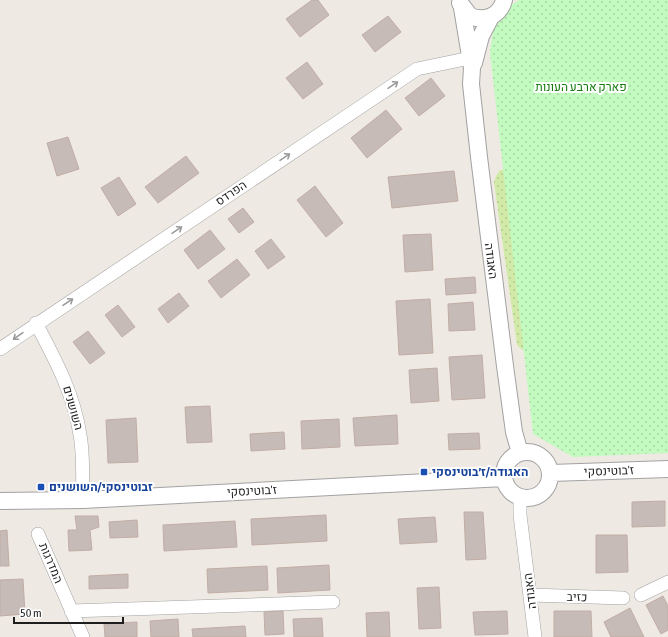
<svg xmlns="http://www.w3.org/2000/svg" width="668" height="637" font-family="'Asap Condensed',Heebo,sans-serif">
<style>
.grass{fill:url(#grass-dots)}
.park{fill:url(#park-dots)}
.building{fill:#c6bbb7;stroke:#c1ada5}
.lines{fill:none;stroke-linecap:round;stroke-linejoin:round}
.minor-casing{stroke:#a2a2a2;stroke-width:14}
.tertiary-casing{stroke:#a2a2a2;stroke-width:18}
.minor{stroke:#fff;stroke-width:13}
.tertiary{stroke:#fff;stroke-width:16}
.oneway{stroke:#9a9a9a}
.transit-dot{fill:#1a4fb4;stroke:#fff;stroke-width:1.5}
.labels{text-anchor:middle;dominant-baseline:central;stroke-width:4;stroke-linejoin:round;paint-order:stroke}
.park-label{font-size:12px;fill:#127d0a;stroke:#fff}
.street-label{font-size:12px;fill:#1e1e1e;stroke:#fff}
.transit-label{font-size:12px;font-weight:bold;fill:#164399;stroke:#fff;text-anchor:start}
</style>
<defs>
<pattern id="grass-dots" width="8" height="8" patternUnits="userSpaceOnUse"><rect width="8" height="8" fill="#d2eaa8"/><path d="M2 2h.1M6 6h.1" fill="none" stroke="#b4c890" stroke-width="1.8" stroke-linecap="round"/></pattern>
<pattern id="park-dots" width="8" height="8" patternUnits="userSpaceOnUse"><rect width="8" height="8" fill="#c3fabf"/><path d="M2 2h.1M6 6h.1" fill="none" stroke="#a7d6a4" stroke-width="1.8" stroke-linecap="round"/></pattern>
</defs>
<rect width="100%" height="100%" fill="#efe9e3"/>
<path class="grass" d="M509 169 526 351 521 349 517 345 494 182 496 176 500 170Z"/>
<path class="park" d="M519 0H668V453L573 457 533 434 490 53C494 24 493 17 519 0Z"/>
<path class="building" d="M312 0H318L329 15 300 37 286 19Z
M388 16 401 32 375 52 362 35Z
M307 62 323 84 303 99 286 78Z
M431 78 445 96 419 116 405 98Z
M386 110 402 129 367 158 351 138Z
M68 137 79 169 57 176 47 143Z
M186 156 199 173 158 203 145 187Z
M454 171 458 201 392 208 388 177Z
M119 177 136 204 118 216 101 188Z
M315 186 343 223 326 237 297 200Z
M243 208 254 222 239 233 228 219Z
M210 230 225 249 198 269 184 250Z
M431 234 433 270 405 272 403 235Z
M271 239 285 257 268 269 255 251Z
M237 259 250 275 221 298 208 281Z
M475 277 476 293 446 295 445 279Z
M179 293 189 306 168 323 158 309Z
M430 299 433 353 399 355 396 301Z
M473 302 475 330 449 331 448 304Z
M118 305 135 327 122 337 105 315Z
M88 331 105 353 90 364 73 342Z
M482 355 485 398 452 400 449 357Z
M437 368 439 401 411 403 409 370Z
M210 406 212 442 187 443 185 407Z
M397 415 398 444 355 446 353 418Z
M136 418 138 462 108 463 106 420Z
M339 419 340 447 302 449 301 421Z
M284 432 285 449 251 451 250 434Z
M479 433 480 449 449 450 448 434Z
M665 501V526L632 527V502Z
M464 512H483L486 559 466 560Z
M326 515 327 541 252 545 251 519Z
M75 516H98L99 527 90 530 92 550 69 551 68 530H77Z
M435 517 437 542 400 544 398 519Z
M137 520 138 537 110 538 109 522Z
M235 521 237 547 164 551 163 525Z
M7 530 9 566H0V531Z
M596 535H627L628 572 596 573Z
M329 565 330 590 278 593 277 568Z
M267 566 268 590 208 593 207 569Z
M128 574V588L89 589V576Z
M23 579 25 614 0 616V580Z
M439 587 441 628 419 629 417 588Z
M663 596 668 606V630L661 634 646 605Z
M630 608 644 637H611L604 622Z
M283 611 284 634 265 635 264 612Z
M507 611 508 634 475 635 473 612Z
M554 611H591L592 637H554Z
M389 612 390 637H367L366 613Z
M322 618 323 637H294L293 619Z
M178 619 179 637H151L150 621Z
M137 622V637H105L104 624Z
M245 626 246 637H193L192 629Z"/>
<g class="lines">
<defs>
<path id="minor" d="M36 323C55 359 74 394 80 435 84 456 82 478 83 500
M0 349 417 69 470 58
M520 497V515L535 637
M38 534 83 637
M531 595 623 598
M641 595 668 582
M71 611 333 602"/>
<path id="tertiary" d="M460 3 470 16C485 22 500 16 504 0
M462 8 472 68 471 84 479 157 505 366 514 432 520 453
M474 63 481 36 491 17
M504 475a23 23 0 1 1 46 0a23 23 0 1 1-46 0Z
M551 473 668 469
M0 501 83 500 504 478"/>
</defs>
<use href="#minor" class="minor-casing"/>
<use href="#tertiary" class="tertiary-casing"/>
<use href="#minor" class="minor"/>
<use href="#tertiary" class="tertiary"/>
</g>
<defs><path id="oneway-shaft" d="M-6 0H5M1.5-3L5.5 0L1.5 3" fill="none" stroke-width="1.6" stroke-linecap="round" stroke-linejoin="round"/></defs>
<g class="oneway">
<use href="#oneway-shaft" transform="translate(393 85) rotate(-34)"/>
<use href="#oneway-shaft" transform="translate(285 157) rotate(-34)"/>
<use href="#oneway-shaft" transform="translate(177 230) rotate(-34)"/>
<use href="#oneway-shaft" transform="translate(68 302) rotate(-34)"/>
<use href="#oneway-shaft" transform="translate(18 336) rotate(145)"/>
</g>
<g class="transit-dot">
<rect x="420" y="468" width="8" height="8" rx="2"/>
<rect x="37" y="483" width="8" height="8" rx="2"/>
</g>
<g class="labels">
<g class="park-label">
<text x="581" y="87">פארק ארבע העונות</text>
</g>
<g class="street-label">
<text transform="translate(231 193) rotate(-34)">הפרדס</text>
<text transform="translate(491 261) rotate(83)">האגודה</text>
<text transform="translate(73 408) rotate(74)">השושנים</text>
<text transform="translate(609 471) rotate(-2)">ז'בוטינסקי</text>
<text transform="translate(252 491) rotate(-3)">ז'בוטינסקי</text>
<text transform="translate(51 563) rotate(67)">המדרגות</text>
<text transform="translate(530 591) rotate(-97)">האגודה</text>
<text transform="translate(577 597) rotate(2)">כזיב</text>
</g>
<g class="transit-label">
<text x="432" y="472">האגודה/ז׳בוטינסקי</text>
<text x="49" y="487">זבוטינסקי/השושנים</text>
</g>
</g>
<path d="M14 617v6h109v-6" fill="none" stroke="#1e1e1e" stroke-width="2"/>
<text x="20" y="617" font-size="12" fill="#1e1e1e" stroke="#ffffff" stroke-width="3" paint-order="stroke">50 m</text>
</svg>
